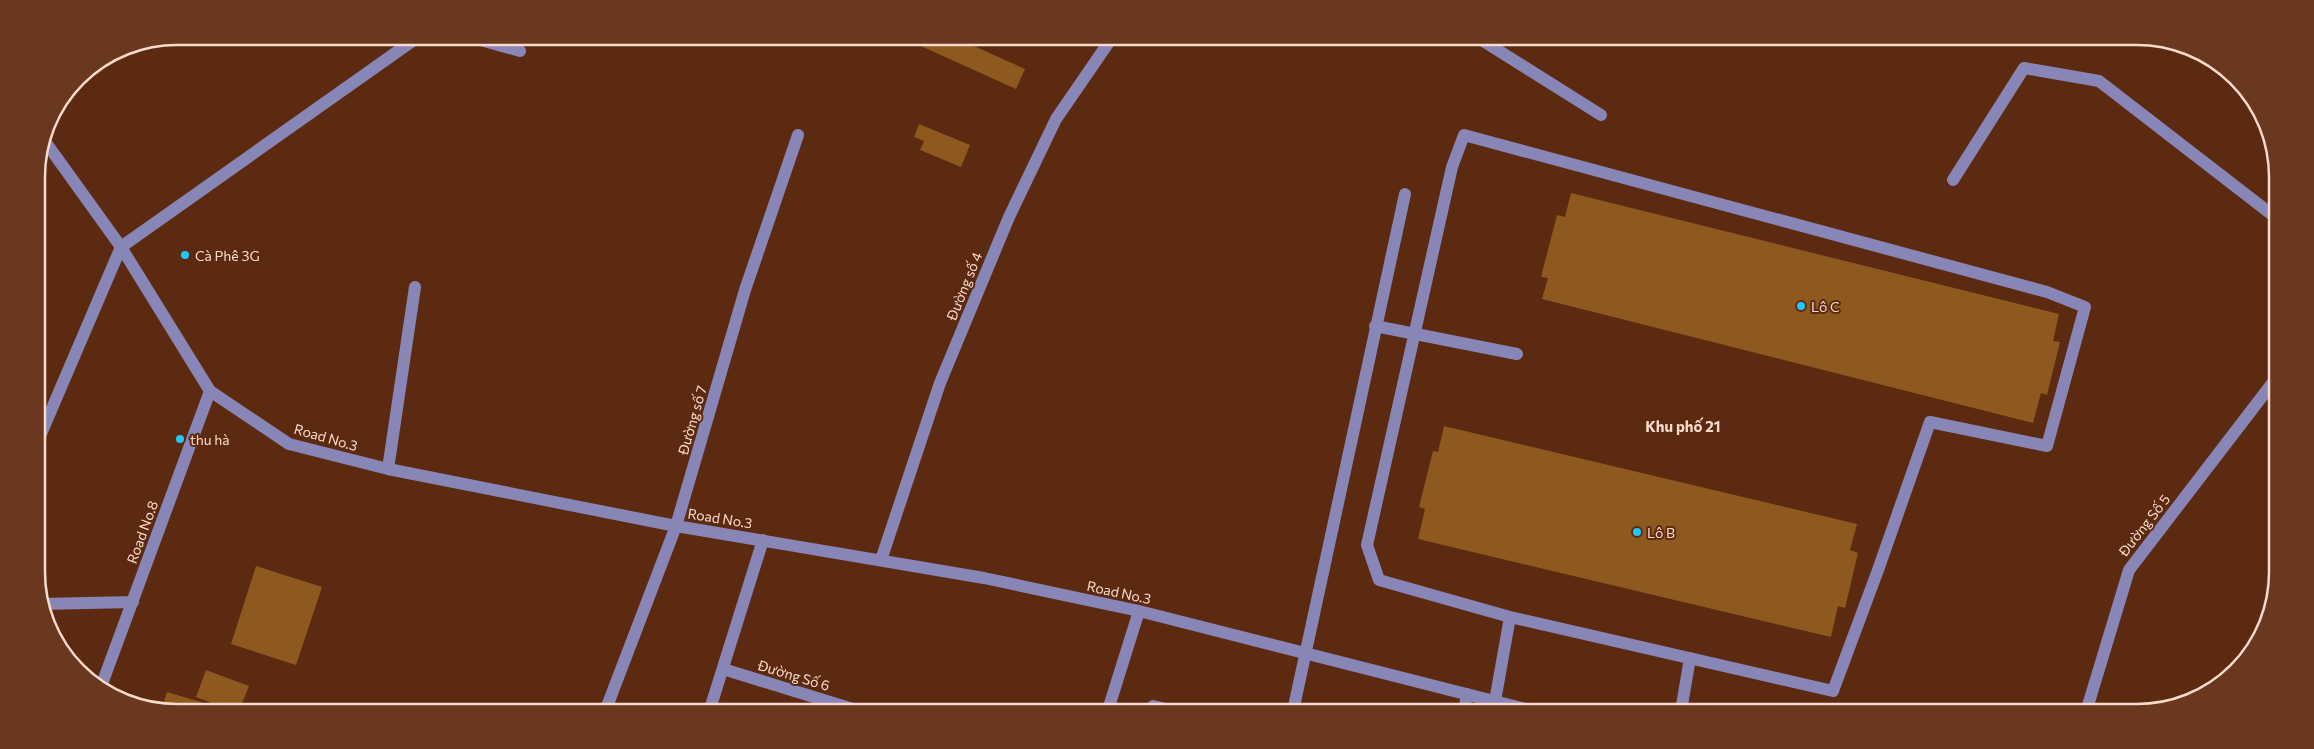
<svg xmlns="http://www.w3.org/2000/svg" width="2314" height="749" font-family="Commissioner,sans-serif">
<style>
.building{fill:#8d591e}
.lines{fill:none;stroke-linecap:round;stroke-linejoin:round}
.minor{stroke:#8786b6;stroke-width:12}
.poi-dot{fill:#1ec9fd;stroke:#5c2a10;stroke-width:2}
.labels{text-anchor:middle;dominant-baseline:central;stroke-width:4;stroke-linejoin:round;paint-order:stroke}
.poi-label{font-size:14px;fill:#fadacc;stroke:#5c2a10;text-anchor:start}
.street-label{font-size:14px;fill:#fadacc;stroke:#5c2a10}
.neighbourhood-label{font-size:15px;font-weight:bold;fill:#fadacc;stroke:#5c2a10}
.rim{fill:none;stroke:#fadacc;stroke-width:2.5}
</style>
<rect width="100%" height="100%" fill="#5c2a10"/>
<path class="building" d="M903 38H956L1025 69 1016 89Z
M919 124 970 145 961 167 920 150 924 141 914 137Z
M1571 193 2059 314 2053 341 2060 342 2047 395 2041 393 2033 423 1542 299 1548 278 1541 277 1557 215 1565 217Z
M1444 426 1857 524 1850 550 1858 553 1845 608 1838 606 1831 637 1418 539 1425 509 1419 507 1433 451 1438 452Z
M256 566 322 587 296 665 231 644Z
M206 670 249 686 240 708H225L196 697Z
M167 692 204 703 202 708H162Z"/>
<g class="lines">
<path class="minor" d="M470 37 520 51
M1480 39 1601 115
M1464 135 2047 292 2085 307 2047 446 1930 422 1878 570 1833 691 1510 617 1379 580 1367 545 1452 167Z
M44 140 121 247 210 391 289 444 388 469 676 526 984 578 1139 611 1533 711
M1953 180 2024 68 2099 81 2275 217
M1375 326 1517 354
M38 441 121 247 418 37
M388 469 415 287
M881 560 940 383 1009 217 1056 119 1111 39
M41 604 133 602
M723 669 856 710
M102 684 210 391
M1495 701 1510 617
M606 709 676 526 745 290 798 135
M710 709 763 540
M1108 710 1139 611
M1152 710 1153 706 1170 710
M1293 711 1405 194
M1464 711 1467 694
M1681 711 1690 658
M2086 712 2129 570 2274 381"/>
</g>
<g class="poi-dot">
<circle cx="185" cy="255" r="5"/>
<circle cx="1801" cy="306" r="5"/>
<circle cx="180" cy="439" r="5"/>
<circle cx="1637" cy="532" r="5"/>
</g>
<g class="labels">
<g class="poi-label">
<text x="195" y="255">Cà Phê 3G</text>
<text x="1811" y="306">Lô C</text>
<text x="190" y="439">thu hà</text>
<text x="1647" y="532">Lô B</text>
</g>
<g class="street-label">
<text transform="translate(964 286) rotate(-68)">Đường số 4</text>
<text transform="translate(692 420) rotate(-74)">Đường số 7</text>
<text transform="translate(326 437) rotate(16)">Road No.3</text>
<text transform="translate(720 518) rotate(9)">Road No.3</text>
<text transform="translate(2144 525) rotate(-52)">Đường Số 5</text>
<text transform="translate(142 532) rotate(-70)">Road No.8</text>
<text transform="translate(1119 592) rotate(12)">Road No.3</text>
<text transform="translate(794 675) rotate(17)">Đường Số 6</text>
</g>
<g class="neighbourhood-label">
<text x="1683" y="426">Khu phố 21</text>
</g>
</g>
<path d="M0 0H2314V749H0ZM177 45H2137A132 132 0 0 1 2269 177V572A132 132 0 0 1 2137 704H177A132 132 0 0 1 45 572V177A132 132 0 0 1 177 45Z" fill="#69381f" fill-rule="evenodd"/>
<path class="rim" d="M177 45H2137A132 132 0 0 1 2269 177V572A132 132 0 0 1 2137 704H177A132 132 0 0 1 45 572V177A132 132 0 0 1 177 45Z"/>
</svg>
